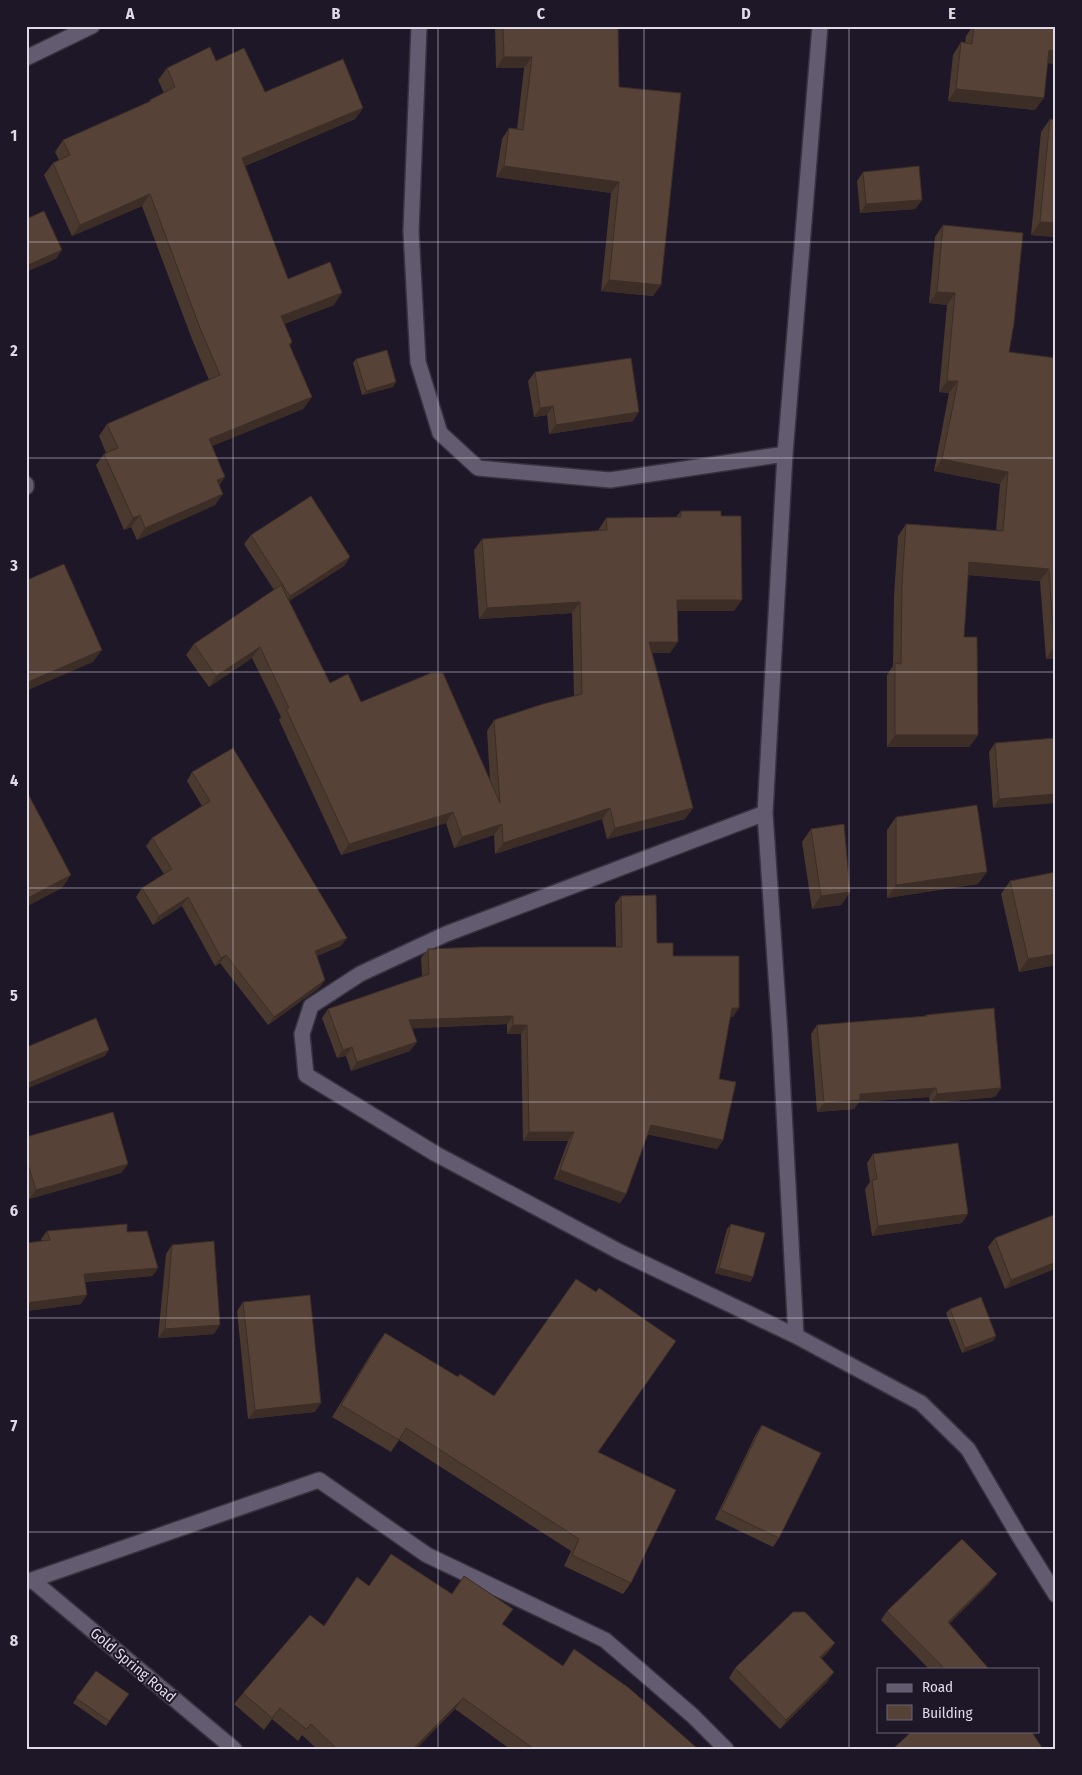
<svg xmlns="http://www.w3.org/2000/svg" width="1082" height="1775" font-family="'Fira Sans Condensed',sans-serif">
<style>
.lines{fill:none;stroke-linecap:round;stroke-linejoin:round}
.street-casing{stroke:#38323f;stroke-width:18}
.street{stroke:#635b6f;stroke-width:15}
.wall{fill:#4a392e}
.shaded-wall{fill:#3c2e26}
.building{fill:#564236;stroke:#3c2e26}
.grid{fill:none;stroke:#dedae6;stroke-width:1;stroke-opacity:0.55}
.labels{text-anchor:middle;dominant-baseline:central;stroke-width:4;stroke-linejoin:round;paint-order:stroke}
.street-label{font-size:15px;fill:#dedae6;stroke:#1e1728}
.neatline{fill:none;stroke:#dedae6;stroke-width:2}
.grid-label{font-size:16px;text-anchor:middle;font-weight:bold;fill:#dedae6}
</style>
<rect width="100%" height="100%" fill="#1e1728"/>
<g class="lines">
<defs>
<path id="street" d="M419 26 411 231 418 362 440 433 478 468 610 480 785 454
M26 58 92 26
M26 484V487
M765 813 446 934 360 974 311 1006 302 1034 306 1075 436 1154 620 1252 796 1336 921 1403 968 1449 1019 1536 1056 1595
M796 1336 780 1035 765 813 785 454 820 26
M32 1580 234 1749
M26 1582 319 1480 427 1555 605 1640 693 1716 726 1749"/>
</defs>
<use href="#street" class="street-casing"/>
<use href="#street" class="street"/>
</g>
<path class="wall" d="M495 26H618L619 87 661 285 653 296 601 291 611 193 496 177 502 139 509 128 517 129 524 68H496Z
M973 26H1056V64L1047 63 1035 110 948 101 953 55 961 42 965 43 966 36Z
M216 61 265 92 363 108 355 119 245 166 288 279 334 305 284 324 292 342 290 346 312 397 303 409 212 446 220 485 215 505 137 540 131 527 124 530 96 465 104 454 106 453 99 436 107 424 209 380 192 339 142 206 72 236 44 175 53 163 59 160 55 152 63 140 148 102 150 100 164 93 158 80 167 68Z
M1050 119 1056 237 1031 235 1041 132Z
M863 172 922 200 915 209 860 213 857 181Z
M943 225 1009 352 1056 358V659H1046L1040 581 968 575 964 637 978 735 969 747H887V675L893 666 894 596 898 536 906 524 996 531 1000 484 934 471 949 393 939 392 947 305 929 303 935 237Z
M356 359 393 387 362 395 353 363Z
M535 372 633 421 549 434 547 415 534 417 528 381Z
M681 511 721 516 734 611H677L670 653H652L693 808 685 819 607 839 602 819 495 854 494 835 454 848 446 823 341 855 279 720 281 717 252 658 209 687 186 655 194 644 274 590 244 544 251 535 350 557 344 566 289 601 330 683 490 780 487 731 494 720 574 696 572 613 479 619 474 550 482 539 599 531V529L606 518 676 517Z
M1056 738 993 808 989 752 995 743Z
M192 772 341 946 317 956 325 980 319 988 268 1025 220 963 215 966 182 906 153 925 136 897 142 888 164 874 146 846 152 838 202 806 187 781Z
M896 817 978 884 887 898V830Z
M811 829 850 892 841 905 812 909 802 842Z
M1056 872V965L1019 972 1001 894 1010 881Z
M621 896 657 943 673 956 733 1017H730L719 1079 723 1140 717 1149 648 1134 626 1194 620 1203 554 1179 568 1141H523L521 1034H507V1024L412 1028 410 1051 351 1071 346 1056 337 1058 322 1018 328 1009 422 977 421 958 428 949 616 947 615 904Z
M926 1015 1001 1088 995 1097 930 1103 929 1097 859 1102 854 1109 817 1112 811 1034 817 1025 925 1016Z
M26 1137 128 1164 121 1173 29 1199 26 1189Z
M873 1154 962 1223 872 1236 865 1189 870 1182 867 1163Z
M731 1224 753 1277 750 1282 715 1273 727 1229Z
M47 1231 127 1232 158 1268 152 1276 85 1282 81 1304 26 1311V1243L42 1241 41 1239Z
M995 1238 1054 1267 1052 1270 1005 1289 988 1247Z
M172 1245 214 1334 158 1338 166 1254Z
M243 1302 315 1412 248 1419 237 1311Z
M950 1309 996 1336 993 1341 962 1353 946 1313Z
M385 1333 458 1377 598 1452 631 1583 623 1594 564 1566 571 1551 399 1440 391 1452 332 1417 377 1344Z
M762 1425 779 1538 773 1547 715 1519 756 1434Z
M990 1583 949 1624 989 1669H929L881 1620 887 1611Z
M369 1585 452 1594 502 1624 563 1666 698 1749H510L455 1709 416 1749H317L302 1735 298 1741 272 1719 264 1730 234 1704 243 1693 324 1626Z
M835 1643 828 1652 821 1659 828 1681 780 1729 729 1678 735 1668Z
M96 1671 129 1694 106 1726 73 1703Z"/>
<path class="shaded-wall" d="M1049 50 1056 51V64L1040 62Z
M504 57H532L524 68H496Z
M956 89 1044 98 1035 110 948 101Z
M363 108 355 119 234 170 242 158Z
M504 166 619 182 611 193 496 177Z
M150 194 142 206 72 236 80 225Z
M922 200 915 209 860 213 866 204Z
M1040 222 1056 223V237L1031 235Z
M62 250 56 259 26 272V266Z
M609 280 661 285 653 296 601 291Z
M937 292 955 293 947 305 929 303Z
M342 293 334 305 272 328 281 316Z
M947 381H958L949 393 939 392Z
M396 382 393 387 362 395 366 391Z
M312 397 303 409 200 451 209 439Z
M553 406 547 415 534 417 540 408Z
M639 412 633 421 549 434 556 425Z
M942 459 1008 472 1000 484 934 471Z
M225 477 217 489V480Z
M223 494 215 505 137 540 145 528Z
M140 515 131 527 124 530 133 518Z
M350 557 344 566 283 605 290 596Z
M969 562 1049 569 1040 581 961 574Z
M677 600H742L734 611H669Z
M580 602 572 613 479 619 487 608Z
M649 642H678L670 653H642Z
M260 647 252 658 209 687 216 676Z
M1054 647H1056V659H1046Z
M102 650 93 662 26 691V683Z
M895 735H978L969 747H887Z
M1056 794V803L993 808 999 799Z
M610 808 602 819 495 854 503 843Z
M693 808 685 819 607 839 615 828Z
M453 812 446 823 341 855 349 844Z
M502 824 494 835 454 848 462 837Z
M987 872 978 884 887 898 896 885Z
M71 875 62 888 26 907V900L28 898Z
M850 892 841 905 812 909 821 896Z
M188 897 182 906 153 925 159 916Z
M347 938 341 946 309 959 315 951Z
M1056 954V965L1019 972 1028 959Z
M226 955 220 963 215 966 221 958Z
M325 980 319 988 268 1025 274 1017Z
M732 1008H739L733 1017H726Z
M513 1016 507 1024 403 1029 409 1020Z
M513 1025H527L521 1034H507Z
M417 1042 410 1051 351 1071 357 1062Z
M352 1047 346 1056 337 1058 343 1050Z
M109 1050 105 1056 26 1089V1084Z
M936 1088 929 1097 859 1102 854 1109 817 1112 824 1103 860 1094Z
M1001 1088 995 1097 930 1103 937 1094Z
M651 1125 723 1140 717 1149 645 1134Z
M529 1132H574L568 1141H523Z
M128 1164 121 1173 29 1199 36 1190Z
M560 1170 626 1194 620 1203 554 1179Z
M968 1214 962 1223 872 1236 878 1226Z
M1056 1262V1267H1054L1052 1270 1005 1289 1011 1280Z
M158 1268 152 1276 78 1282 84 1274Z
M719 1268 753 1277 750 1282 715 1273Z
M87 1295 81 1304 26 1311V1303Z
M220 1325 214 1334 158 1338 165 1329Z
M996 1336 993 1341 962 1353 965 1348Z
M321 1403 315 1412 248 1419 255 1410Z
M997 1574 990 1583 941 1631 948 1622Z
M835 1643 828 1652 814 1666 820 1657Z
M834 1672 828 1681 780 1729 786 1720Z
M463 1698 455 1709 416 1749H413Z"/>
<path class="building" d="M503 26H618L619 87 681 93 661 285 609 280 619 182 504 166 509 128 523 130 532 57H504Z
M974 26H1056V51L1049 50 1044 98 956 89 961 42 972 44Z
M210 47 216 61 244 48 265 92 343 59 363 108 242 158 288 279 330 262 342 293 281 316 292 342 289 344 312 397 209 439 225 477 217 480 223 494 145 528 140 515 133 518 104 454 118 448 107 424 220 375 200 328 150 194 80 225 53 163 70 155 63 140 151 101 150 100 175 87 167 68Z
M1050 119 1056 120V223L1040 222Z
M919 166 922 200 866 204 863 172Z
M44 211 62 250 26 266V219Z
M943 225 1023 233 1014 323 1009 352 1056 358V647H1054L1049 569 969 562 964 637H977L978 735H895V663L901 664 902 584 906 524 1003 531 1008 472 942 459 958 381H947L955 293 937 292Z
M387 350 396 382 366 391 356 359Z
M631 358 639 412 556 425 553 406 540 408 535 372Z
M311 496 350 557 290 596 251 535Z
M681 511H721V516H741L742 600H677L678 642H649L693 808 615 828 610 808 503 843 502 824 462 837 453 812 349 844 286 709 289 708 260 647 216 676 194 644 281 585 330 683 348 674 361 702 431 673H443L500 803 494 720 543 704 582 694 580 602 487 608 482 539 607 530 606 518 681 517Z
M64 564 102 650 26 683V578L27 580Z
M1056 738V794L999 799 995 743Z
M233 748 347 938 315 951 325 980 274 1017 226 955 221 958 188 897 159 916 142 888 172 869 152 838 210 801 192 772Z
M26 790 71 875 28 898 26 895Z
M977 805 987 872 896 885V817Z
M844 824 850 892 821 896 811 829Z
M1056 872V954L1028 959 1010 881Z
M656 895 657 943H673V956H739V1008H732L719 1079 736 1082 723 1140 651 1125 626 1194 560 1170 574 1132H529L527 1025H513V1016L409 1020 417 1042 357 1062 352 1047 343 1050 328 1009 429 974 428 949 480 947H622L621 896Z
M994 1008 1001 1088 937 1094 936 1088 860 1094V1100L824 1103 817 1025 927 1016 926 1015Z
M96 1018 109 1050 26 1084V1046L27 1047Z
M113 1112 128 1164 36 1190 26 1158V1137Z
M958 1143 968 1214 878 1226 872 1180 877 1179 873 1154Z
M1056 1214V1262L1011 1280 995 1238Z
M127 1224V1232L147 1231 158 1268 84 1274 87 1295 26 1303V1243L50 1240 47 1231Z
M731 1224 765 1233 753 1277 719 1268Z
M214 1241 220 1325 165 1329 172 1245Z
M576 1279 596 1292 599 1288 676 1341 598 1452 676 1490 631 1583 572 1555 579 1539 406 1428 399 1440 341 1405 385 1333 458 1377 460 1374 494 1396Z
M310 1295 321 1403 255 1410 243 1302Z
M981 1297 996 1336 965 1348 950 1309Z
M762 1425 821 1453 779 1538 721 1510Z
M962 1539 997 1574 948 1622 989 1669H945L887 1611Z
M391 1554 452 1594 464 1576 513 1609 502 1624 563 1666 574 1649 629 1688 698 1749H534L463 1698 413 1749H337L311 1724 306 1729 280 1708 272 1718 243 1693 310 1615 324 1626 357 1577 369 1586Z
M793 1612H805L835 1643 820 1657 834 1672 786 1720 735 1668Z
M96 1671 129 1694 109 1721 76 1698Z
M912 1731H1031L1043 1749H893Z"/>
<path class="grid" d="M233 26V1749M438 26V1749M644 26V1749M849 26V1749M26 242H1056M26 458H1056M26 672H1056M26 888H1056M26 1102H1056M26 1318H1056M26 1532H1056"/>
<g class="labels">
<g class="street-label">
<text transform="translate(133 1665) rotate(40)">Gold Spring Road</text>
</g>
</g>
<rect width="1082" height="1775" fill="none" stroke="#1e1728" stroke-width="55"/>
<rect x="877" y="1668" width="162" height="65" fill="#1e1728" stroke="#6b6574"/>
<rect x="887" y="1684" width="25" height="8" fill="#635b6f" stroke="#6b6574"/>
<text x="922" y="1692" font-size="15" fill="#dedae6">Road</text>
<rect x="887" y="1705" width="25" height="15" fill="#564236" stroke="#6b6574"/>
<text x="922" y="1718" font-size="15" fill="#dedae6">Building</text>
<rect x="28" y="28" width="1026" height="1720" class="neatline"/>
<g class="grid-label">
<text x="130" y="19">A</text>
<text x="336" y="19">B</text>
<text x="541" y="19">C</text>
<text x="746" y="19">D</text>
<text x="952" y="19">E</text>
<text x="14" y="141">1</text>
<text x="14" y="356">2</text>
<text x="14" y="571">3</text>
<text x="14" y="786">4</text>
<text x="14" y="1001">5</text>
<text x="14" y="1216">6</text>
<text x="14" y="1431">7</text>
<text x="14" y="1646">8</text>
</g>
</svg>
